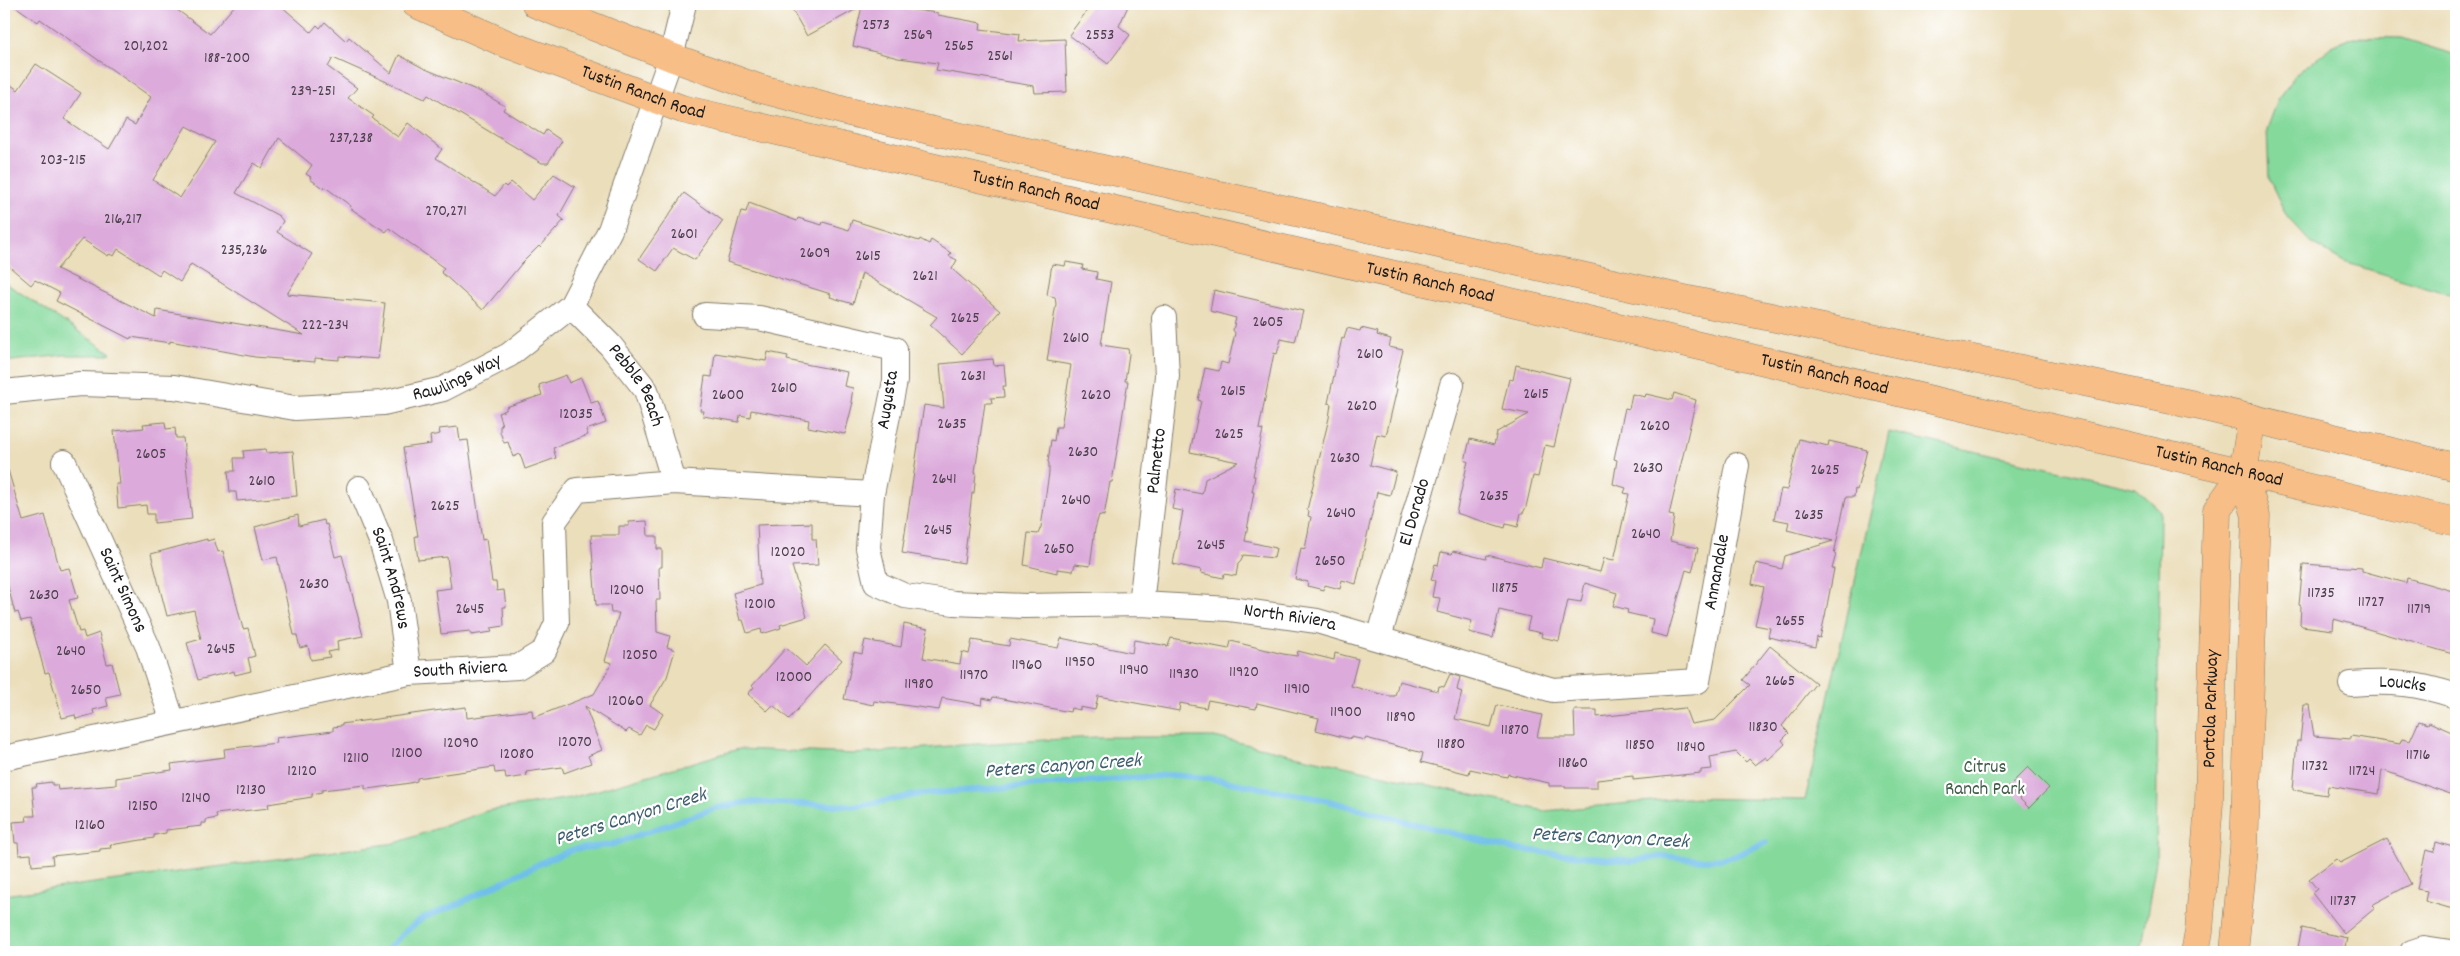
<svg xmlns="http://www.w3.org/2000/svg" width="2460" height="956" font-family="Dekko,sans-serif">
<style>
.green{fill:#84d99b;stroke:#507a5c}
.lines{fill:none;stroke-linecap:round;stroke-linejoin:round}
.stream{stroke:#70bfea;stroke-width:6}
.building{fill:#dcabdb;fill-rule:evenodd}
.street-casing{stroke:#847d6c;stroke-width:26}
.primary-casing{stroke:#847d6c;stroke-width:29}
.street{stroke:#fff;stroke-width:24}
.primary{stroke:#f7be87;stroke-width:28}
.labels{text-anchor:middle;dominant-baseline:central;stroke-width:4.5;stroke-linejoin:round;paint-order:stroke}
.number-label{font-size:16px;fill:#4c404c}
.street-label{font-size:19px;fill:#1c1c1c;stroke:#fff}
.park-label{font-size:19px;fill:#405e48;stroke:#fff}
.water-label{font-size:20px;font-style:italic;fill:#3e5d6e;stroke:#fff}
</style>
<rect width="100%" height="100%" fill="#fff"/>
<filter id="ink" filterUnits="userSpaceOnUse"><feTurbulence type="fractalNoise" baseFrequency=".02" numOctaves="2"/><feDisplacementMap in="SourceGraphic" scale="10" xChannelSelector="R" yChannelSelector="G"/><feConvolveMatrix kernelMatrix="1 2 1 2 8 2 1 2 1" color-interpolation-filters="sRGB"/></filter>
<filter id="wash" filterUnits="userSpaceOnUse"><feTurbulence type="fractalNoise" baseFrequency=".0096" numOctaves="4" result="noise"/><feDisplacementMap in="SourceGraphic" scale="20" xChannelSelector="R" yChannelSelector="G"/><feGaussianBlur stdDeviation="1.12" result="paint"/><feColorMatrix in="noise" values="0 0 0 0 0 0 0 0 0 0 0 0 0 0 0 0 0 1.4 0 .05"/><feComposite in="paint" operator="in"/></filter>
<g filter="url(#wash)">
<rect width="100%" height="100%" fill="#ebdebb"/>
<path class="green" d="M2353 37 2402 38 2456 55V296L2344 262 2311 243 2287 217 2269 179 2267 129 2279 97 2295 75 2332 46Z
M4 282 111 353 104 355H64L4 362Z
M1889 432 2136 488 2160 510 2156 860 2141 952H4V895L396 843 486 811 571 798 739 749 856 754 962 745 1096 737H1214L1545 811 1684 798 1805 800Z"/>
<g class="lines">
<path class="stream" d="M385 952 406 931 423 918 458 904 547 860 574 849 610 845 715 808 749 802 858 806 921 794 1171 775 1208 778 1321 799 1513 849 1632 861 1665 856 1701 860 1721 859 1735 856 1766 842"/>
</g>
<g id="blocks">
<path class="building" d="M12 4H169L210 34 236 4H279L311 32 317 25 320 28 325 22 346 41 349 37 391 73 399 55 423 68 481 92 505 106 503 110 543 135 546 130 562 141 548 163H542L428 95 425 99 333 58 328 67 357 88 348 98 374 116 372 118 398 137 408 123 442 149 436 158 495 196 504 185 506 187 511 182 532 200 554 174 575 187 559 216 564 220 540 247 539 246 522 263 483 310 441 272 444 268 389 228 386 232 350 208 351 206 325 187 324 189 310 179 311 177 306 174 312 165 279 138 262 168 254 163 236 193 279 216 283 221 277 232 312 254 287 294 385 303 378 359 339 356V360L315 358V362L255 357 170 341V343L131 337 130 339 56 301 60 293 35 280 31 285 4 262V80L18 90 36 64 81 93 64 119 109 149 126 120 135 125 151 97 40 19 38 22ZM186 126 215 142 180 198 153 180ZM82 239 108 256 109 254 114 256 118 249 159 275 162 270 180 282 191 264 304 335 157 310 156 318 57 269Z
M789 4H899V8L938 13V15L981 23 980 29 1020 34 1019 41 1065 39 1067 92 1035 93 1034 86 936 70 938 63 898 58 853 46 862 6 807 36Z
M1092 4H1129L1119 26 1130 35 1108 64 1069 35Z
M684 193 723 221 695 260 673 248 657 271 639 259Z
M749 203 797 221 798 218 822 225 823 222 849 230 852 220 919 241 920 239 929 244 931 240 951 253 949 256 957 260 952 269 1000 311 962 354 930 325 937 317 862 273 853 304 830 297 831 294 727 262 741 211 746 212Z
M1066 262 1083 265 1082 269 1097 272 1096 279 1111 282 1101 345 1128 349 1129 354 1125 381H1128L1112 482H1110L1104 516 1099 515 1095 529 1090 566 1075 564 1073 571 1057 569V573L1024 565 1028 533 1038 534 1041 527 1049 473V463L1048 462 1051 440 1054 441 1056 427H1061L1071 365 1047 361 1056 304 1055 297 1047 295 1052 264 1065 266Z
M1214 290 1303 311 1295 342 1281 339 1277 354 1274 353 1259 429 1263 430 1253 476H1255L1252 492H1254L1245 541 1276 548 1274 558 1243 555 1241 561 1238 564 1236 576 1224 574 1223 578 1201 573 1202 570 1173 564 1183 511 1172 509 1176 489 1202 494 1205 479 1238 462 1190 452 1201 401 1198 400 1205 368 1219 371 1221 362 1228 364 1235 333 1233 330 1236 318 1210 311Z
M1347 328 1360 331 1361 328 1378 332 1377 335 1391 339 1389 347 1403 350 1394 388 1397 389 1386 436 1377 434 1370 465 1396 472 1390 495 1377 492 1356 584 1342 580 1340 589 1325 585 1324 590 1307 586 1308 582 1295 579 1301 548 1305 549 1311 517 1308 516 1309 511 1307 510 1329 418 1331 404 1328 403 1342 338 1344 339Z
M768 352 788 356 787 360 810 365 847 372 844 386 853 388 851 402H853L845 434 808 427 809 420 751 410 750 417 740 415 739 422 703 416 704 411H700L705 376 712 377 715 353 766 361Z
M993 359 994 366 1004 365 1006 386H1003L1004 397 991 398 992 403H985L975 472H976L974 493H972L964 563 902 553 924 405 944 408 940 364Z
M1516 365 1570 378 1554 447 1545 445 1538 477 1533 476 1526 507 1523 513H1521L1518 527 1506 524 1505 528 1456 513 1468 461H1465L1470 439 1494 445 1497 432 1529 414 1502 409 1509 379 1513 380Z
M566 375 569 383 581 378 591 403 598 401 606 423 586 430 588 435 553 448 556 458 525 469 520 454 513 457 508 442 504 443 500 432V426L502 425 498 413 506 410V407L542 395 539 385Z
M1674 393 1696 400 1669 515 1674 516 1670 541 1698 548 1692 572 1686 570 1667 637 1651 633 1653 619 1627 613 1628 610 1613 606 1617 593 1585 583 1581 602 1568 600 1559 641 1541 637 1542 633 1527 630 1530 617 1499 610 1493 638 1469 632 1472 621 1437 612 1440 598 1432 597 1435 581 1431 580 1435 564 1438 565 1441 552 1452 554 1453 551 1486 559 1487 555 1541 568 1543 558 1600 572 1604 558 1614 560 1629 494 1624 493 1626 488 1613 484 1617 460 1614 459 1625 408 1629 409 1632 394 1645 397 1646 394 1672 400Z
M165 422 166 429 175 428 176 438H183L192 519 154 523V514H147L146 505 118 508 116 484H120L114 431 144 428 143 424Z
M458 427 460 441 468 440 482 540 486 539 492 582H496L497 591 504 590 506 607H503L504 626 491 628 492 632 471 635 470 631 441 634 435 590 451 588 447 557 418 560 415 536H418L403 448 431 444 430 436 440 434 439 429Z
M1799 439 1828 446 1829 441 1867 450 1857 490 1855 489 1854 497H1846L1834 554H1836L1832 569H1834L1825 616 1820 638 1817 637 1815 647 1768 637 1770 628 1755 625 1764 587 1752 584 1756 563 1782 569 1785 556 1833 541 1787 530 1789 522 1774 519 1781 489 1787 490Z
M265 449 266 453 293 451 297 496 237 501 236 492H230L228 471H235L234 458H244L243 451Z
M8 470 23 521 45 515 60 570 69 568 78 598 69 600 79 632 83 631 85 638 99 633 107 664 112 663 120 694 106 697 108 706 93 710 94 714 76 719 75 715 62 718 49 672 45 673 30 619 21 621 18 612 15 613 4 572V471Z
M298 515 299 526 324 520 325 525 327 524 335 557 342 555 363 636 337 641 338 650 328 652 330 657 311 660 308 646 300 648 297 635H294L277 557 263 560 255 527Z
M647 521 648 536H657V549H662V567H659L660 600H656L657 632 670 636 667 647 675 650 667 677 650 705 663 714 654 729 646 725 640 735 629 729 626 732 585 706 602 750 588 756 591 763 564 773 562 767 526 772 527 776 506 779 505 772 495 773 494 767 417 778V781L410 783 376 788 365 789V785L322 790V792L312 794V797L268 804 269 808 216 814 217 818 206 820V823H202V826L166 830V833L154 835V838L110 845 111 848 100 849V851L52 856 53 864 32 866 31 854 19 855 18 843H15L13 822 27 821 26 816H35L32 787H37L36 784 52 782V785H57L58 790 116 785V778L172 770 171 764 225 757 224 749 277 743 276 738 333 731V727L341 726V724L434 711 466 707 467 718 532 710 533 718 594 694 612 663 605 661 619 613H611L610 605H596L591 535H619V526H629V522Z
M812 523V539H816L818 565 792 566 807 617 780 625 781 628 762 634 761 629 747 633 743 620H740L733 593 760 585 757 525Z
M207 539V541L214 539 218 552 223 551 243 629 248 628 255 656 248 658 251 671 235 675 234 671 198 680 187 643 201 639 194 610 167 616 151 554Z
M2303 564 2362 568V571L2406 583 2407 578 2456 592V655L2334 619 2333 630 2302 626 2300 624 2301 606 2299 605Z
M904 624 928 629 923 658 960 664 962 652 969 654 972 640 1009 646 1010 639 1058 648 1061 638 1132 653 1134 640 1168 646 1171 638 1229 649 1231 641 1283 654 1297 656 1298 651 1334 660 1335 653 1358 659 1351 686 1388 696H1395L1399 681 1438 691 1439 686 1444 687 1450 674 1460 677 1457 690 1462 692 1455 719 1491 727 1497 705 1542 715 1537 737H1575L1574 710H1597V717L1685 708 1691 724 1715 720 1750 685 1743 680 1770 646 1816 683 1782 726 1789 733 1782 740 1785 744 1768 760 1766 757 1755 765 1749 759 1746 762 1736 752 1710 757 1712 769 1701 770V773L1633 780V776L1597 780V788H1565V786H1549V783L1508 774 1507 777 1470 769 1469 774 1421 762 1423 753 1366 738 1365 740 1351 737V739L1316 730 1319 718 1257 703 1256 709 1208 700 1206 708 1180 703 1179 711 1098 696 1095 710 1080 707V710L1071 708 1070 712 993 697 992 700 983 698 982 705 942 698 939 710 874 701 873 705 844 699 854 652 862 654 865 640 901 647Z
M825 645 842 660 789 719 773 705 767 711 748 694 754 687 752 686 786 648 806 666Z
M2304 705H2309L2314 736 2351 739V736L2400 744 2402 739 2410 741 2419 721 2428 724 2429 722 2456 734V796L2382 770 2379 794 2328 786 2327 795 2293 790 2297 741H2300Z
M2028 767 2049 788 2029 808 2008 787Z
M2387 839 2411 884 2372 905 2375 908 2344 934 2312 893 2317 889 2309 879 2336 859 2340 863Z
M2436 842 2456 848V910L2425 901 2427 891 2417 889 2426 850 2434 852Z
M2302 928 2347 938 2344 952H2297Z"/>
</g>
</g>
<g filter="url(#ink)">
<use href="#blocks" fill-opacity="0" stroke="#847d6c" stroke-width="1"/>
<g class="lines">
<defs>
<g id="street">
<path id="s1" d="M571 306 610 345 646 390 674 482"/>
<path id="s2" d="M705 315 759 318 895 349V381L872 494 868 548 876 583 905 596 954 603 1025 606 1141 604 1230 609 1317 621 1553 690 1698 681 1737 465"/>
<path id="s3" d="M4 392 80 384 174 387 295 408 383 403 443 389 509 355 571 306 610 230 671 57 684 4"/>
<path id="s4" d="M64 462 148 647 173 722"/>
<path id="s5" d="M359 488 381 541 399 601 409 673"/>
<path id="s6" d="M1141 604 1167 376 1164 318"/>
<path id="s7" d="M1379 638 1452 385"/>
<path id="s8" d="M2351 684C2391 681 2417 683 2456 696"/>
<path id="s9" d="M4 758 409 673 518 667 544 651 557 623 554 522 577 490 674 482 872 494"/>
<path d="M2412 952 2424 948 2450 952"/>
</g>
<g id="primary">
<path id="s10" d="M416 4 507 44 682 109 2456 522"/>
<path d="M536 4 671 57 758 88 849 112 1684 299 2195 405 2456 467"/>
<path id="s11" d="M2195 952 2199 932 2209 803 2217 510 2243 473 2252 418"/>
<path d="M2234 952 2244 848 2256 516 2243 473"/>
</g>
</defs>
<use href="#street" class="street-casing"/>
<use href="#primary" class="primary-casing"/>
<use href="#street" class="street"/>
<use href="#primary" class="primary"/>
</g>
</g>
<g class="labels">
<g class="number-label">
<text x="876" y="25">2573</text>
<text x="918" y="35">2569</text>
<text x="1100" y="35">2553</text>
<text x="146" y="46">201,202</text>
<text x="959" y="46">2565</text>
<text x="1000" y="56">2561</text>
<text x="227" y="58">188-200</text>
<text x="313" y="91">239-251</text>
<text x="351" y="138">237,238</text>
<text x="63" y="160">203-215</text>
<text x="446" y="211">270,271</text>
<text x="123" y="219">216,217</text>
<text x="684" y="234">2601</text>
<text x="244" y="250">235,236</text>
<text x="815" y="253">2609</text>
<text x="868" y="256">2615</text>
<text x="925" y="276">2621</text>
<text x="965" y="318">2625</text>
<text x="1268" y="322">2605</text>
<text x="325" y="325">222-234</text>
<text x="1076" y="338">2610</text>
<text x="1370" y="354">2610</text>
<text x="973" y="376">2631</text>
<text x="784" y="388">2610</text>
<text x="1233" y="391">2615</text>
<text x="1536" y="394">2615</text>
<text x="728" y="395">2600</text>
<text x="1096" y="395">2620</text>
<text x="1362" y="406">2620</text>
<text x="576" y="414">12035</text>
<text x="952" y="424">2635</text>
<text x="1655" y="426">2620</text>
<text x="1229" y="434">2625</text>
<text x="1083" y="452">2630</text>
<text x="151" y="454">2605</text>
<text x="1345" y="458">2630</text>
<text x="1648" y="468">2630</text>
<text x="1825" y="470">2625</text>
<text x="944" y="479">2641</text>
<text x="262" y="481">2610</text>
<text x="1494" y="496">2635</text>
<text x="1076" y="500">2640</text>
<text x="445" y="506">2625</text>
<text x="1341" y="513">2640</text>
<text x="1809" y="515">2635</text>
<text x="938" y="530">2645</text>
<text x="1646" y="534">2640</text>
<text x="1211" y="545">2645</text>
<text x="1059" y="549">2650</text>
<text x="788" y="552">12020</text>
<text x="1330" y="561">2650</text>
<text x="314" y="584">2630</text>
<text x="1505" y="588">11875</text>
<text x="627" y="590">12040</text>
<text x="2321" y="593">11735</text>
<text x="44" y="595">2630</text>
<text x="2371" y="602">11727</text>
<text x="760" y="604">12010</text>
<text x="470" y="609">2645</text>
<text x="2419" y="609">11719</text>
<text x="1790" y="621">2655</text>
<text x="221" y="649">2645</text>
<text x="71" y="651">2640</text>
<text x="640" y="655">12050</text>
<text x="1080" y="662">11950</text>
<text x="1027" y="665">11960</text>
<text x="1134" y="670">11940</text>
<text x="1244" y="672">11920</text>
<text x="1184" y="674">11930</text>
<text x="974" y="675">11970</text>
<text x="794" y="677">12000</text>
<text x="1780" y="681">2665</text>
<text x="919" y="684">11980</text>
<text x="1297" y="689">11910</text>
<text x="86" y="690">2650</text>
<text x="626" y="701">12060</text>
<text x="1346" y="712">11900</text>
<text x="1401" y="717">11890</text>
<text x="1763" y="727">11830</text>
<text x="1515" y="730">11870</text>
<text x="575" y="742">12070</text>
<text x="461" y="743">12090</text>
<text x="1451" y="744">11880</text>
<text x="1640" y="745">11850</text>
<text x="1691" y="747">11840</text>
<text x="407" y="753">12100</text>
<text x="517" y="754">12080</text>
<text x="2418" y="755">11716</text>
<text x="356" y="758">12110</text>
<text x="1573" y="763">11860</text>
<text x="2315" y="766">11732</text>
<text x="302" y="771">12120</text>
<text x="2362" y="771">11724</text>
<text x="251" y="790">12130</text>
<text x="196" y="798">12140</text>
<text x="143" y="806">12150</text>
<text x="90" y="825">12160</text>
<text x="2343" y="901">11737</text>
</g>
<g class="street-label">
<text stroke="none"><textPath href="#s10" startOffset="244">Tustin Ranch Road</textPath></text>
<text stroke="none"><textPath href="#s10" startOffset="649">Tustin Ranch Road</textPath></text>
<text stroke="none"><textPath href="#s10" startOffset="1054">Tustin Ranch Road</textPath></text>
<text stroke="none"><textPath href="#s10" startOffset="1459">Tustin Ranch Road</textPath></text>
<text stroke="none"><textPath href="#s3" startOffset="460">Rawlings Way</textPath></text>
<text stroke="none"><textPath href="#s1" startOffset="104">Pebble Beach</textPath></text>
<text transform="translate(889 400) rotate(-81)">Augusta</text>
<text stroke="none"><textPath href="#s6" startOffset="144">Palmetto</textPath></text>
<text stroke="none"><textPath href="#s10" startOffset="1864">Tustin Ranch Road</textPath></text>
<text stroke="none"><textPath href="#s7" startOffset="131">El Dorado</textPath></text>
<text stroke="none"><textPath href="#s2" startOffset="1378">Annandale</textPath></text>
<text stroke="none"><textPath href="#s5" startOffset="96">Saint Andrews</textPath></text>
<text stroke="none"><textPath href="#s4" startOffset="141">Saint Simons</textPath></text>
<text stroke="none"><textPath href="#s2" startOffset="849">North Riviera</textPath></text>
<text stroke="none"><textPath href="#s9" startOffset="465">South Riviera</textPath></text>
<text stroke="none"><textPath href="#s8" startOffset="52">Loucks</textPath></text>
<text stroke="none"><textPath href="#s11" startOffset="244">Portola Parkway</textPath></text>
</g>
<g class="park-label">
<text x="1985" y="768">Citrus<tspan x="1985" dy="22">Ranch Park</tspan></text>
</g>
<g class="water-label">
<text transform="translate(1063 767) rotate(-4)">Peters Canyon Creek</text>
<text transform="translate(631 818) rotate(-17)">Peters Canyon Creek</text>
<text transform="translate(1610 839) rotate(3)">Peters Canyon Creek</text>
</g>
</g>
<rect width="2460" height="956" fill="none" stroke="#fff" stroke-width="20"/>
</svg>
